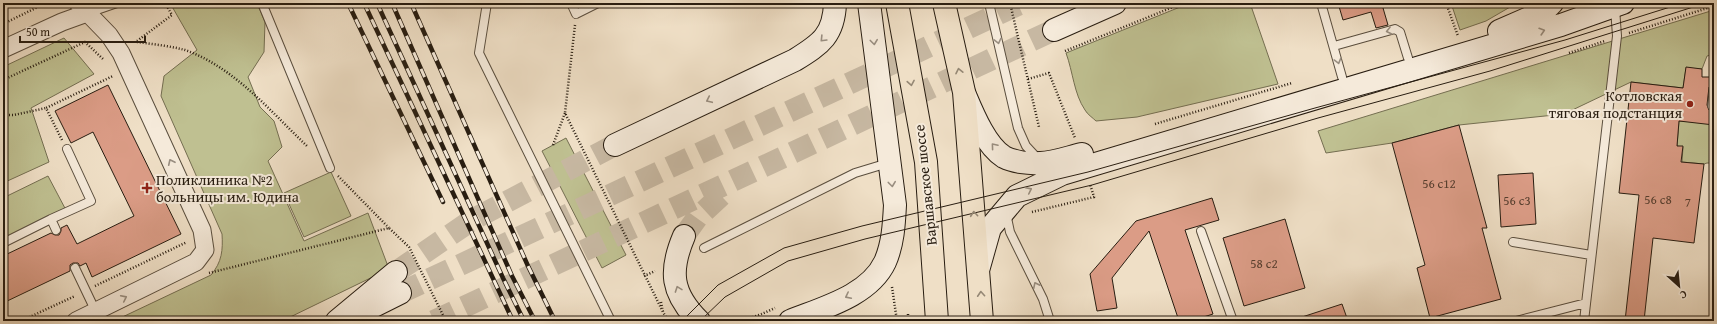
<svg xmlns="http://www.w3.org/2000/svg" width="1717" height="324" font-family="'Gentium Book Plus',serif">
<style>
.green{fill:#bfc091;stroke:#746e51}
.building{fill:#db9c86;stroke:#281d11}
.lines{fill:none;stroke-linecap:round;stroke-linejoin:round}
.secondary-tunnel{stroke:#c7b8a2;stroke-width:22;stroke-dasharray:22 11;stroke-linecap:butt}
.service-casing{stroke:#5a4e3e;stroke-width:10}
.minor-casing{stroke:#5a4e3e;stroke-width:19}
.secondary-casing{stroke:#281d11;stroke-width:24}
.primary-casing{stroke:#281d11;stroke-width:24}
.path{stroke:#281d11;stroke-width:2.5;stroke-dasharray:1 2;stroke-linecap:butt}
.service{stroke:#f5eada;stroke-width:8}
.minor{stroke:#f5eada;stroke-width:17}
.secondary{stroke:#f5eada;stroke-width:22}
.primary{stroke:#efdfc6;stroke-width:22}
.tram{stroke:#281d11;stroke-width:1}
.rail-casing{stroke:#281d11;stroke-width:4.5}
.rail{stroke:#f5eada;stroke-width:3;stroke-dasharray:9;stroke-linecap:butt}
.oneway{stroke:#998e80}
.oneway2{stroke:#958875}
.poi-dot{fill:#8f2418;stroke:#f5eada;stroke-width:1.5}
.labels{text-anchor:middle;dominant-baseline:central;stroke-width:4;stroke-linejoin:round;paint-order:stroke}
.number-label{font-size:13px;fill:#553d2e}
.poi-label{font-size:15px;fill:#281d11;stroke:#f5eada;text-anchor:end}
.street-label{font-size:15px;fill:#281d11;stroke:#f5eada}
</style>
<rect width="100%" height="100%" fill="#efdfc6"/>
<filter id="stains"><feTurbulence type="fractalNoise" baseFrequency=".005" numOctaves="4"/><feColorMatrix values="0 0 0 0 .2 0 0 0 0 .09 0 0 0 0 .02 0 0 0 .5 -.17"/></filter>
<radialGradient id="worn" r=".72"><stop offset=".6" stop-color="#630" stop-opacity="0"/><stop offset="1" stop-color="#630" stop-opacity=".3"/></radialGradient>
<path class="green" d="M170 3H257L265 22 264 52 248 77 260 107 274 121 282 147 268 161 304 241 368 213 389 269 282 321H114L211 275C222 262 223 250 222 234L161 96 164 76 197 50Z
M1190 3H1250L1278 84 1137 117 1096 121C1093 118 1087 114 1085 110 1074 94 1073 72 1066 53Z
M1451 3H1517L1486 21 1460 30Z
M1714 10V54L1707 56 1702 69 1686 68 1683 88 1631 82 1564 114 1459 125 1392 143 1326 153 1318 131Z
M64 38 94 74 31 108 49 162 3 183V67Z
M1679 121 1714 123 1712 142H1714V163H1707L1704 164 1682 162 1683 147 1677 146Z
M566 138 626 255 602 268 542 151Z
M331 172 351 216 304 237 284 193Z
M48 176 67 212 3 246V198Z"/>
<path class="building" d="M1338 3H1387L1388 6 1383 8 1388 25 1376 28 1371 12 1343 20Z
M1686 67 1702 69V77H1714V83L1709 87 1707 105 1709 110 1714 112V125L1679 121 1677 146H1683L1681 162 1704 164 1694 243 1653 238 1644 321H1625L1639 195 1619 193 1631 82 1683 88Z
M108 85 181 234 92 277 86 263 80 266 78 263H73L70 265V271L3 303V256L51 233 55 235H59L61 231V228L67 225 77 244 134 216 93 132 71 143 55 111Z
M1459 125 1487 228H1482L1501 299 1430 318 1417 268 1425 265 1392 143Z
M1533 173 1536 224 1501 227 1498 175Z
M1212 198 1219 220 1185 230 1213 314 1191 321H1179L1149 231 1112 278 1117 308 1097 311 1090 274 1136 221Z
M1285 219 1305 288 1244 306 1223 238Z
M1342 304 1348 321H1299V318Z"/>
<g class="lines">
<path class="secondary-tunnel" d="M684 236 697 218 726 191
M396 272 472 220 615 145
M400 293 1022 3
M434 321 1054 30"/>
<defs>
<path id="service" d="M262 3 330 168
M487 3 479 53 611 321
M571 3 576 14 598 3
M989 3 1018 128 1026 146 1039 160
M1321 3 1342 77
M88 13 117 3
M1334 46 1395 29 1400 32 1408 58
M1714 88 1712 106H1714
M1006 213 1010 232 1043 299 1050 321
M51 219 91 201 67 149
M1201 231 1233 321
M1513 242 1591 255
M3 243 51 219 56 230
M704 248 855 173 888 163
M75 268 96 312
M1516 321 1586 303
M1584 321 1617 36 1615 8"/>
<path id="minor" d="M3 49 62 22 87 13
M76 321 196 262 205 250 202 230 121 53 109 35 78 3"/>
<path id="secondary" d="M1054 30 1115 3
M1499 31 1543 12 1552 3
M965 95C973 114 986 146 1004 157 1014 162 1029 164 1040 163 1053 163 1069 157 1082 154
M615 145 795 60C821 44 834 35 835 3
M684 236C669 271 671 293 699 321
M979 267 990 228 1017 196 1062 174 1561 25 1623 3
M358 314 400 293
M337 321 396 272
M790 321C822 308 869 296 885 262 893 244 894 224 895 205L869 3"/>
<path id="primary" d="M897 3 926 162 937 321
M944 3 964 92 982 321"/>
</defs>
<use href="#service" class="service-casing"/>
<use href="#minor" class="minor-casing"/>
<use href="#secondary" class="secondary-casing"/>
<use href="#primary" class="primary-casing"/>
<path class="path" d="M1010 3 1039 127
M1446 3 1458 36
M3 24 46 3
M575 25 565 113 663 312
M1629 33 1714 6
M137 41 172 15 165 3
M137 42C152 44 170 46 185 50 234 67 270 111 307 146
M1065 51 1183 3
M1569 53 1605 41
M1028 79 1049 73 1075 138
M3 80 85 42 103 59
M3 115H14L46 108
M1155 124 1292 83
M62 140 46 108 113 76
M553 145 565 113
M338 176 389 228
M1032 212 1094 197 1090 184
M209 273 389 228 409 247 446 321
M644 276 655 271
M95 286 187 242
M892 287 897 321
M661 302 663 312 668 321
M908 314V321
M717 318C738 324 756 317 775 308
M21 321 75 296
M1712 321V318H1714"/>
<use href="#service" class="service"/>
<use href="#minor" class="minor"/>
<use href="#secondary" class="secondary"/>
<use href="#primary" class="primary"/>
<path class="tram" d="M682 321 718 285 784 248 862 226 1088 172 1315 108 1565 40 1683 3
M700 321 725 297 788 261 865 239 1092 185 1318 118 1490 71 1706 3"/>
<defs>
<path id="rail" d="M348 3 443 202
M364 3 513 321
M377 3 503 278 524 321
M392 3 512 276 535 321
M411 3 528 266 555 321"/>
</defs>
<use href="#rail" class="rail-casing"/>
<use href="#rail" class="rail"/>
</g>
<defs><path id="oneway-chevron" d="M-2-3.5L2.5 0L-2 3.5" fill="none" stroke-width="1.6" stroke-linecap="round" stroke-linejoin="round"/></defs>
<g class="oneway">
<use href="#oneway-chevron" transform="translate(1389 31) rotate(166)"/>
<use href="#oneway-chevron" transform="translate(1542 31) rotate(-17)"/>
<use href="#oneway-chevron" transform="translate(823 39) rotate(134)"/>
<use href="#oneway-chevron" transform="translate(998 41) rotate(77)"/>
<use href="#oneway-chevron" transform="translate(874 42) rotate(83)"/>
<use href="#oneway-chevron" transform="translate(1338 61) rotate(75)"/>
<use href="#oneway-chevron" transform="translate(709 100) rotate(155)"/>
<use href="#oneway-chevron" transform="translate(994 146) rotate(-130)"/>
<use href="#oneway-chevron" transform="translate(171 162) rotate(-115)"/>
<use href="#oneway-chevron" transform="translate(892 184) rotate(83)"/>
<use href="#oneway-chevron" transform="translate(1029 190) rotate(-26)"/>
<use href="#oneway-chevron" transform="translate(1036 285) rotate(-116)"/>
<use href="#oneway-chevron" transform="translate(678 289) rotate(-110)"/>
<use href="#oneway-chevron" transform="translate(848 296) rotate(153)"/>
<use href="#oneway-chevron" transform="translate(124 298) rotate(-26)"/>
</g>
<g class="oneway2">
<use href="#oneway-chevron" transform="translate(959 71) rotate(-102)"/>
<use href="#oneway-chevron" transform="translate(911 83) rotate(80)"/>
<use href="#oneway-chevron" transform="translate(974 214) rotate(-95)"/>
<use href="#oneway-chevron" transform="translate(981 294) rotate(-94)"/>
</g>
<g class="poi-dot">
<circle cx="1690" cy="104" r="4"/>
<path d="M145 182h4v4h4v4h-4v4h-4v-4h-4v-4h4z"/>
</g>
<g class="labels">
<g class="number-label">
<text x="1439" y="183">56 с12</text>
<text x="1658" y="199">56 с8</text>
<text x="1517" y="200">56 с3</text>
<text x="1688" y="202">7</text>
<text x="1264" y="263">58 с2</text>
</g>
<g class="poi-label">
<text x="1682" y="95">Котловская<tspan x="1682" dy="17">тяговая подстанция</tspan></text>
<text x="156" y="179" text-anchor="start">Поликлиника №2<tspan x="156" dy="17">больницы им. Юдина</tspan></text>
</g>
<g class="street-label">
<text transform="translate(925 185) rotate(-96)">Варшавское шоссе</text>
</g>
</g>
<rect width="1717" height="324" fill="none" stroke="#efdfc6" stroke-width="16"/>
<rect x="4" y="4" width="1709" height="316" fill="none" stroke="#281d11" stroke-width="2"/>
<rect x="8" y="8" width="1701" height="308" fill="none" stroke="#281d11"/>
<g transform="translate(1679 286) rotate(153)" stroke="#f5eada" stroke-width="3" paint-order="stroke">
<path d="M0-3L7 15L0 10L-7 15Z" fill="#281d11"/>
<text y="-6" font-size="11" font-weight="bold" text-anchor="middle" fill="#281d11">С</text>
</g>
<path d="M20 36v6h125v-6" fill="none" stroke="#281d11" stroke-width="2"/>
<text x="26" y="36" font-size="12" fill="#281d11" stroke="#f5eada" stroke-width="3" paint-order="stroke">50 m</text>
<rect width="100%" height="100%" filter="url(#stains)"/>
<rect width="100%" height="100%" fill="url(#worn)"/>
</svg>
